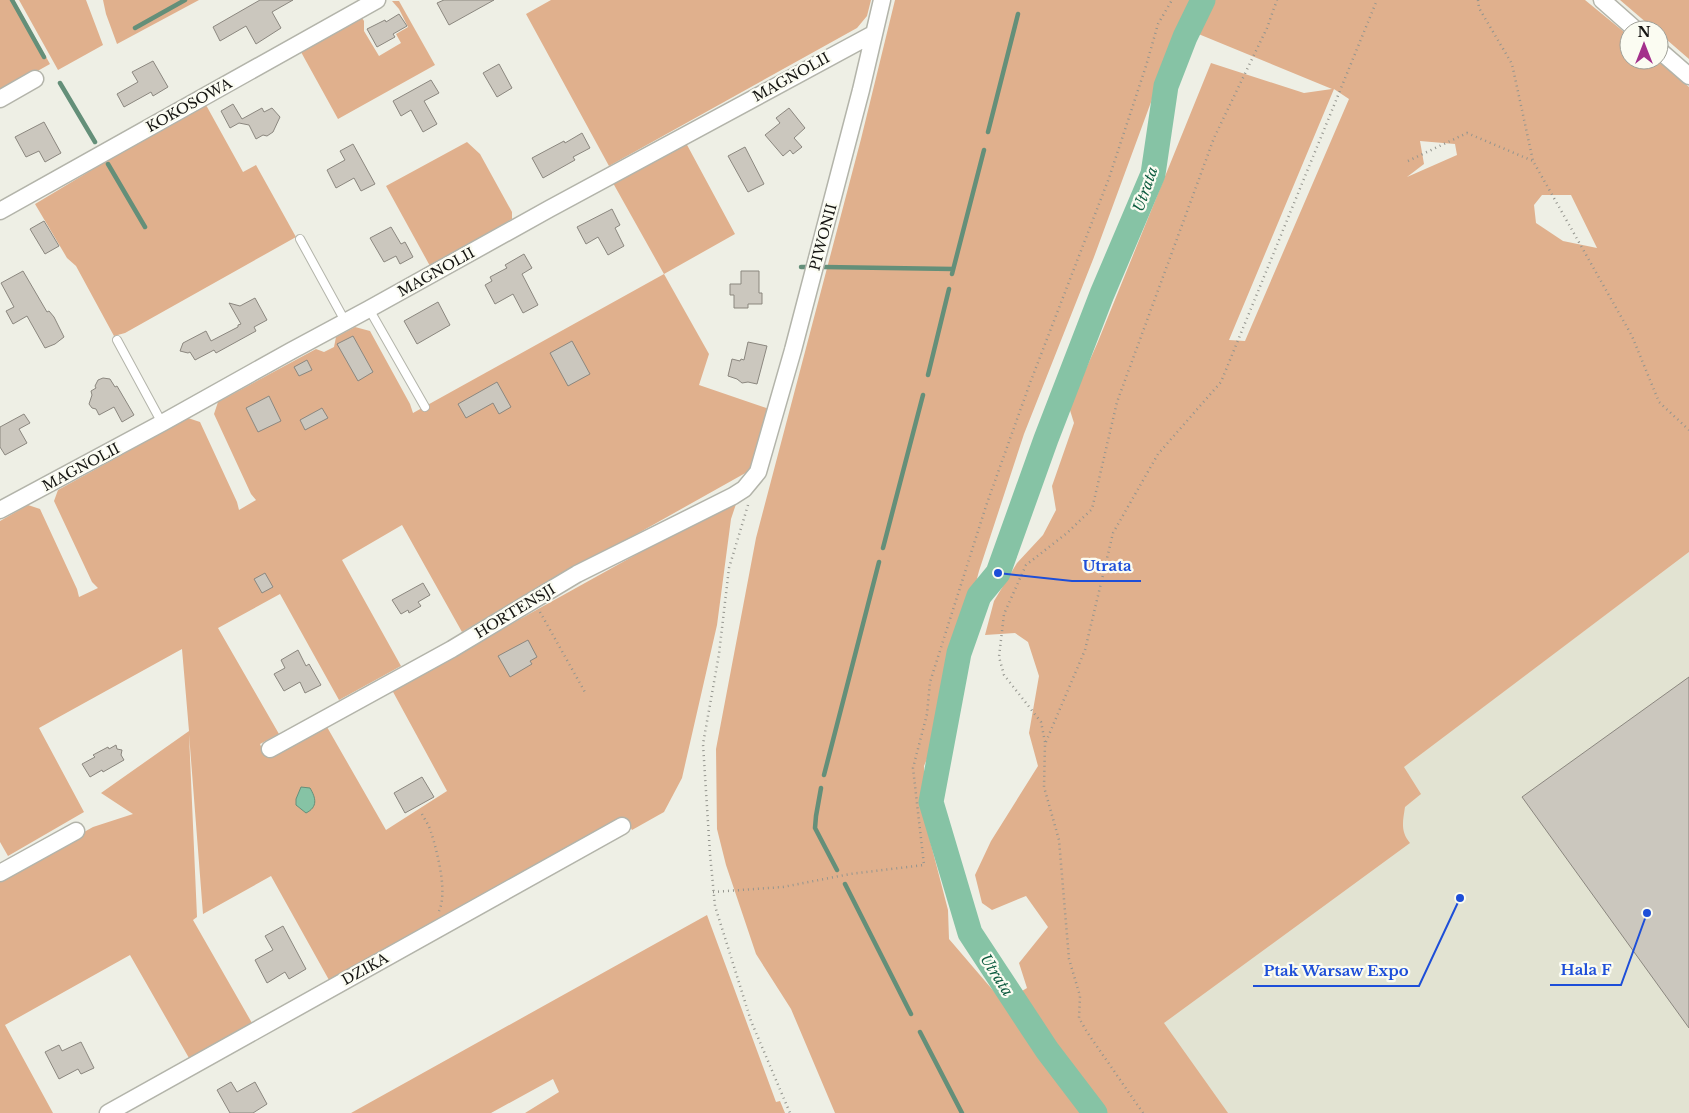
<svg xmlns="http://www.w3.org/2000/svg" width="1689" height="1113" font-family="'Libre Baskerville',serif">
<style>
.built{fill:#e2e3d2}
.green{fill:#e0b08d;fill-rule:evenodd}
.water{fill:#86c3a5;stroke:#648f79}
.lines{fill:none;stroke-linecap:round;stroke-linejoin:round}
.stream{stroke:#648f79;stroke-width:4.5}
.river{stroke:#86c3a5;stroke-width:25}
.building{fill:#cbc7be;stroke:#8b877f}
.service-casing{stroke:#b3b4aa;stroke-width:10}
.minor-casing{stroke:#b3b4aa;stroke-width:19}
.path{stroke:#94958e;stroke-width:2.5;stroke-dasharray:1 4;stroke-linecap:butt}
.service{stroke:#fff;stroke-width:8}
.minor{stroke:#fff;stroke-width:16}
.labels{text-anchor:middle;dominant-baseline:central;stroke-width:4.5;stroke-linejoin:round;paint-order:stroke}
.street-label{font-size:14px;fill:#151512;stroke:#fbfcf2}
.water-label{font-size:15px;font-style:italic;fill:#0d5b3f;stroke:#fbfcf2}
.leader{fill:none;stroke:#1d4ed8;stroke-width:2}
.callout-dot{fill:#1d4ed8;stroke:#fbfcf2;stroke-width:2}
.callout-label{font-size:15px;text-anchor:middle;font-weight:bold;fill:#1d4ed8;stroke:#fbfcf2;stroke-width:4.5;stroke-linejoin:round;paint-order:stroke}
</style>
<rect width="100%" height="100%" fill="#eeefe5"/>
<path class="built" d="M1689 552V1113H1114L1056 1028Z"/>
<path class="green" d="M0 0H14L50 64 0 92Z
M19 0H86L103 45 58 70Z
M103 0H199L117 44 106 14Z
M551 0H871L867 16 857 28 609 166 526 14Z
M895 0H1585L1629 36V60H1657L1689 87V552L1404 767 1421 794 1405 807C1403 821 1400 831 1410 843L1164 1023 1228 1113H835L791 1009 756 954 726 865 717 829 716 749 756 538 861 139ZM1179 26 1332 89 1304 93 1211 63 1097 344 1069 407 1074 423 1052 486 1056 510 1043 535 1017 563 994 601 985 635 1015 633 1028 642 1039 676 1029 733 1038 766 991 841 975 875 982 903 992 910 1026 896 1048 927 1019 963 1027 988 1003 1002 949 939 948 910 926 825 924 766 934 742 979 571 1024 434 1094 257ZM1334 89 1349 99 1245 341 1229 340ZM1420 141 1455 144 1457 155 1407 177 1424 164ZM1542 195H1571L1597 248 1563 241 1536 223 1534 205Z
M1620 0H1689V59L1659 33V30H1655Z
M392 1H399L435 65 338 119 301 52 362 18 364 21V31L379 56 401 43 396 34 408 27 399 9Z
M206 105 243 172 256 165 296 237 125 333 114 336 76 266 67 258 35 204 110 159Z
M467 142 480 154 512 212V219L430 266 386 186Z
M686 143 735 234 664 274 709 354 699 385 772 410 761 456 749 471 462 632 402 525 342 560 401 666 339 700 280 594 218 628 279 734 260 744 264 754 271 758 327 727 386 830 447 791 392 690 738 498 731 519 717 625 682 778 664 812 632 830 625 818 329 980 271 876 203 914 189 734 197 917 193 920 252 1023 189 1058 130 955 5 1025 53 1113H0V879L93 827 133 814 101 793 189 731 182 649 39 728 84 812 8 856 0 842V521L28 505 40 509 77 589 79 597 98 588 92 582 54 501 58 490 188 418 200 422 237 502 239 510 256 500 251 494 214 414 218 402 316 349 324 352 334 347 336 337 355 327 370 331 410 404 413 413 664 274 613 183Z
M707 915 776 1102 780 1101 785 1113H525L559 1092 553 1079 491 1113H351Z"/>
<path class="water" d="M301 787 310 788C316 798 318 807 306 813L296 805V799Z"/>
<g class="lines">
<path class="stream" d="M12 0 44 57
M135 28 185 0
M60 83 95 142
M988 132 1018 14
M108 164 145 227
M801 267H808
M824 267 953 269
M952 274 984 150
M928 375 949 289
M883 548 923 395
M824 775 879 562
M821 788 816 816 815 828 837 870
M845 884 911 1014
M920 1032 962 1113"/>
<path class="river" d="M1095 1113 1047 1050 970 933 931 802 959 653 979 596 998 573 1046 439 1102 294 1153 174 1166 86 1185 37 1203 0"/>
</g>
<path class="building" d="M260 0H293L272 12 281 28 256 44 246 26 220 41 213 27Z
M444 0H494L449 25 437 3Z
M399 14 407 26 393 34 395 37 377 47 367 29 385 20 386 22Z
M153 61 168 87 153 96 151 92 124 107 117 94 138 82 132 72Z
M499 64 512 88 497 97 483 73Z
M431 80 439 93 424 101 437 124 423 132 411 110 401 116 393 101Z
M233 104 242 119 262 108 264 112 272 108 280 117 273 132 267 136 263 135 256 139 249 125 239 123 230 128 221 111Z
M789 108 805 128 794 138 802 147 793 154 790 150 783 156 765 135 780 123 776 118Z
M44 122 61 153 45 162 39 151 26 157 15 137Z
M582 133 590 148 573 157 575 160 543 178 532 158 564 141 565 143Z
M353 144 375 184 361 191 354 178 336 188 327 170 345 160 340 151Z
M745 147 764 184 748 192 728 156Z
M612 209 620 225 615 228 624 246 608 255 598 237 586 244 577 227Z
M44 221 59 246 45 254 30 229Z
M391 227 401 244 405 242 413 257 400 264 396 256 384 262 370 238Z
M524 254 532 268 522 274 538 305 523 313 513 294 495 304 485 285 492 281 490 277 507 268 505 265Z
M23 271 47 312 49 311 54 317 64 337 55 344 45 348 27 316 13 324 6 311 14 307 1 283Z
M741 271H759V293H762V304H748V308H734V295H730V284H741Z
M255 298 267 320 254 327 256 331 216 353 214 350 195 360 190 352 188 353 180 351 183 343 206 331 211 341 238 327V325L241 324 229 303 240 306Z
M438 302 450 325 417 344 404 321Z
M353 336 373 372 358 381 337 344Z
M572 341 590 374 568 386 550 353Z
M748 342 767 346 757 384 748 382 742 383 737 379 728 376 732 359 740 361 741 359 744 360Z
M307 360 312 370 299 376 294 367Z
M103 378 110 379 115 387 117 386 134 415 122 422 114 407 99 415 96 409 92 408 89 404 92 395 91 391 96 388 95 386 98 380Z
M497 382 511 407 499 414 493 403 466 418 458 404Z
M269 396 281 421 258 432 246 408Z
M322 408 328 418 305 430 300 420Z
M24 414 30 423 19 429 27 443 5 455 0 447V427Z
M265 573 273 587 262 593 254 579Z
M423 583 430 595 418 602 421 606 409 613 408 610 401 614 392 600Z
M528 640 537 657 530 661 532 664 510 677 498 656Z
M298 650 306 666 309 664 321 685 305 693 300 682 284 691 274 674 285 668 281 660Z
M1689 677V1028L1522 797Z
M116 745 117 749 122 750 121 755 124 760 103 772 102 770 90 777 82 764 95 757 93 755 108 747 109 749Z
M422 777 434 797 405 813 394 793Z
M283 926 306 969 289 979 285 972 267 983 255 960 273 950 265 936Z
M81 1042 94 1068 81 1074 78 1069 59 1079 45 1052 59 1045 62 1051Z
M231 1082 237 1092 255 1082 267 1104 253 1113H230L217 1090Z"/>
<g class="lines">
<defs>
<path id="service" d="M300 239 345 321
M369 309 425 407
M117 340 162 423"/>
<path id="minor" d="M1602 0 1636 30
M1659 50 1689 76
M0 99 35 79
M0 211 377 0
M0 510 162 423 291 351 369 309 549 209 873 34
M270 749 452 649 577 574 733 496 744 489 758 472 793 350 861 90 882 0
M0 873 76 831
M108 1113 622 826"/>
</defs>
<use href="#service" class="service-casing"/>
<use href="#minor" class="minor-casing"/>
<path class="path" d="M1478 0 1479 8 1512 64 1533 161 1632 336 1659 402 1689 430
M1408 161 1467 133 1533 161
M748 505 729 568 719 654 703 744 710 854 715 906 751 1021 790 1113
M540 612 586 694
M1045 742 1041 722 1004 675 999 657 1004 614 1026 565 1067 533 1092 509 1117 402 1214 138 1267 28 1277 0
M422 814C425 820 429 825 431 832 437 851 448 892 439 911
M713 892 783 887 850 874 924 865 913 768 927 714 930 682 986 506 1030 383 1109 178 1146 66 1158 24 1172 0
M1143 1113 1087 1032 1079 1018 1080 996 1069 959 1059 840 1044 787 1045 744 1085 650 1113 533 1158 454 1221 382 1377 0"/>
<use href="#service" class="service"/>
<use href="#minor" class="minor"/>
</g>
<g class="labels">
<g class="street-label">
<text transform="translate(791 77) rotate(-29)">MAGNOLII</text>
<text transform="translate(189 105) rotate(-29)">KOKOSOWA</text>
<text transform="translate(823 237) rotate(-75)">PIWONII</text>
<text transform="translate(436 272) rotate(-29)">MAGNOLII</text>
<text transform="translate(81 467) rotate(-28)">MAGNOLII</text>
<text transform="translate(515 611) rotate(-31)">HORTENSJI</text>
<text transform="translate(365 969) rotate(-29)">DZIKA</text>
</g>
<g class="water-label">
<text transform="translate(1145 189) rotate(-71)">Utrata</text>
<text transform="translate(997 975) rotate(57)">Utrata</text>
</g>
</g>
<path class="leader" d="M998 573L1072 581H1141M1647 913L1621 985H1550M1460 898L1419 986H1253"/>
<g class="callout-dot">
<circle cx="998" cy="573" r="5"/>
<circle cx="1647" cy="913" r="5"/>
<circle cx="1460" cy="898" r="5"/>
</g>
<g class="callout-label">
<text x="1107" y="571">Utrata</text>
<text x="1586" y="975">Hala F</text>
<text x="1336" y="976">Ptak Warsaw Expo</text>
</g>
<g transform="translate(1644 45)"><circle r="24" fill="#fbfcf2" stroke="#9fa098"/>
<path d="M0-4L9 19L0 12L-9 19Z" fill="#a3308b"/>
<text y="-8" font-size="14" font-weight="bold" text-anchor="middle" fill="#151512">N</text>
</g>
</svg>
